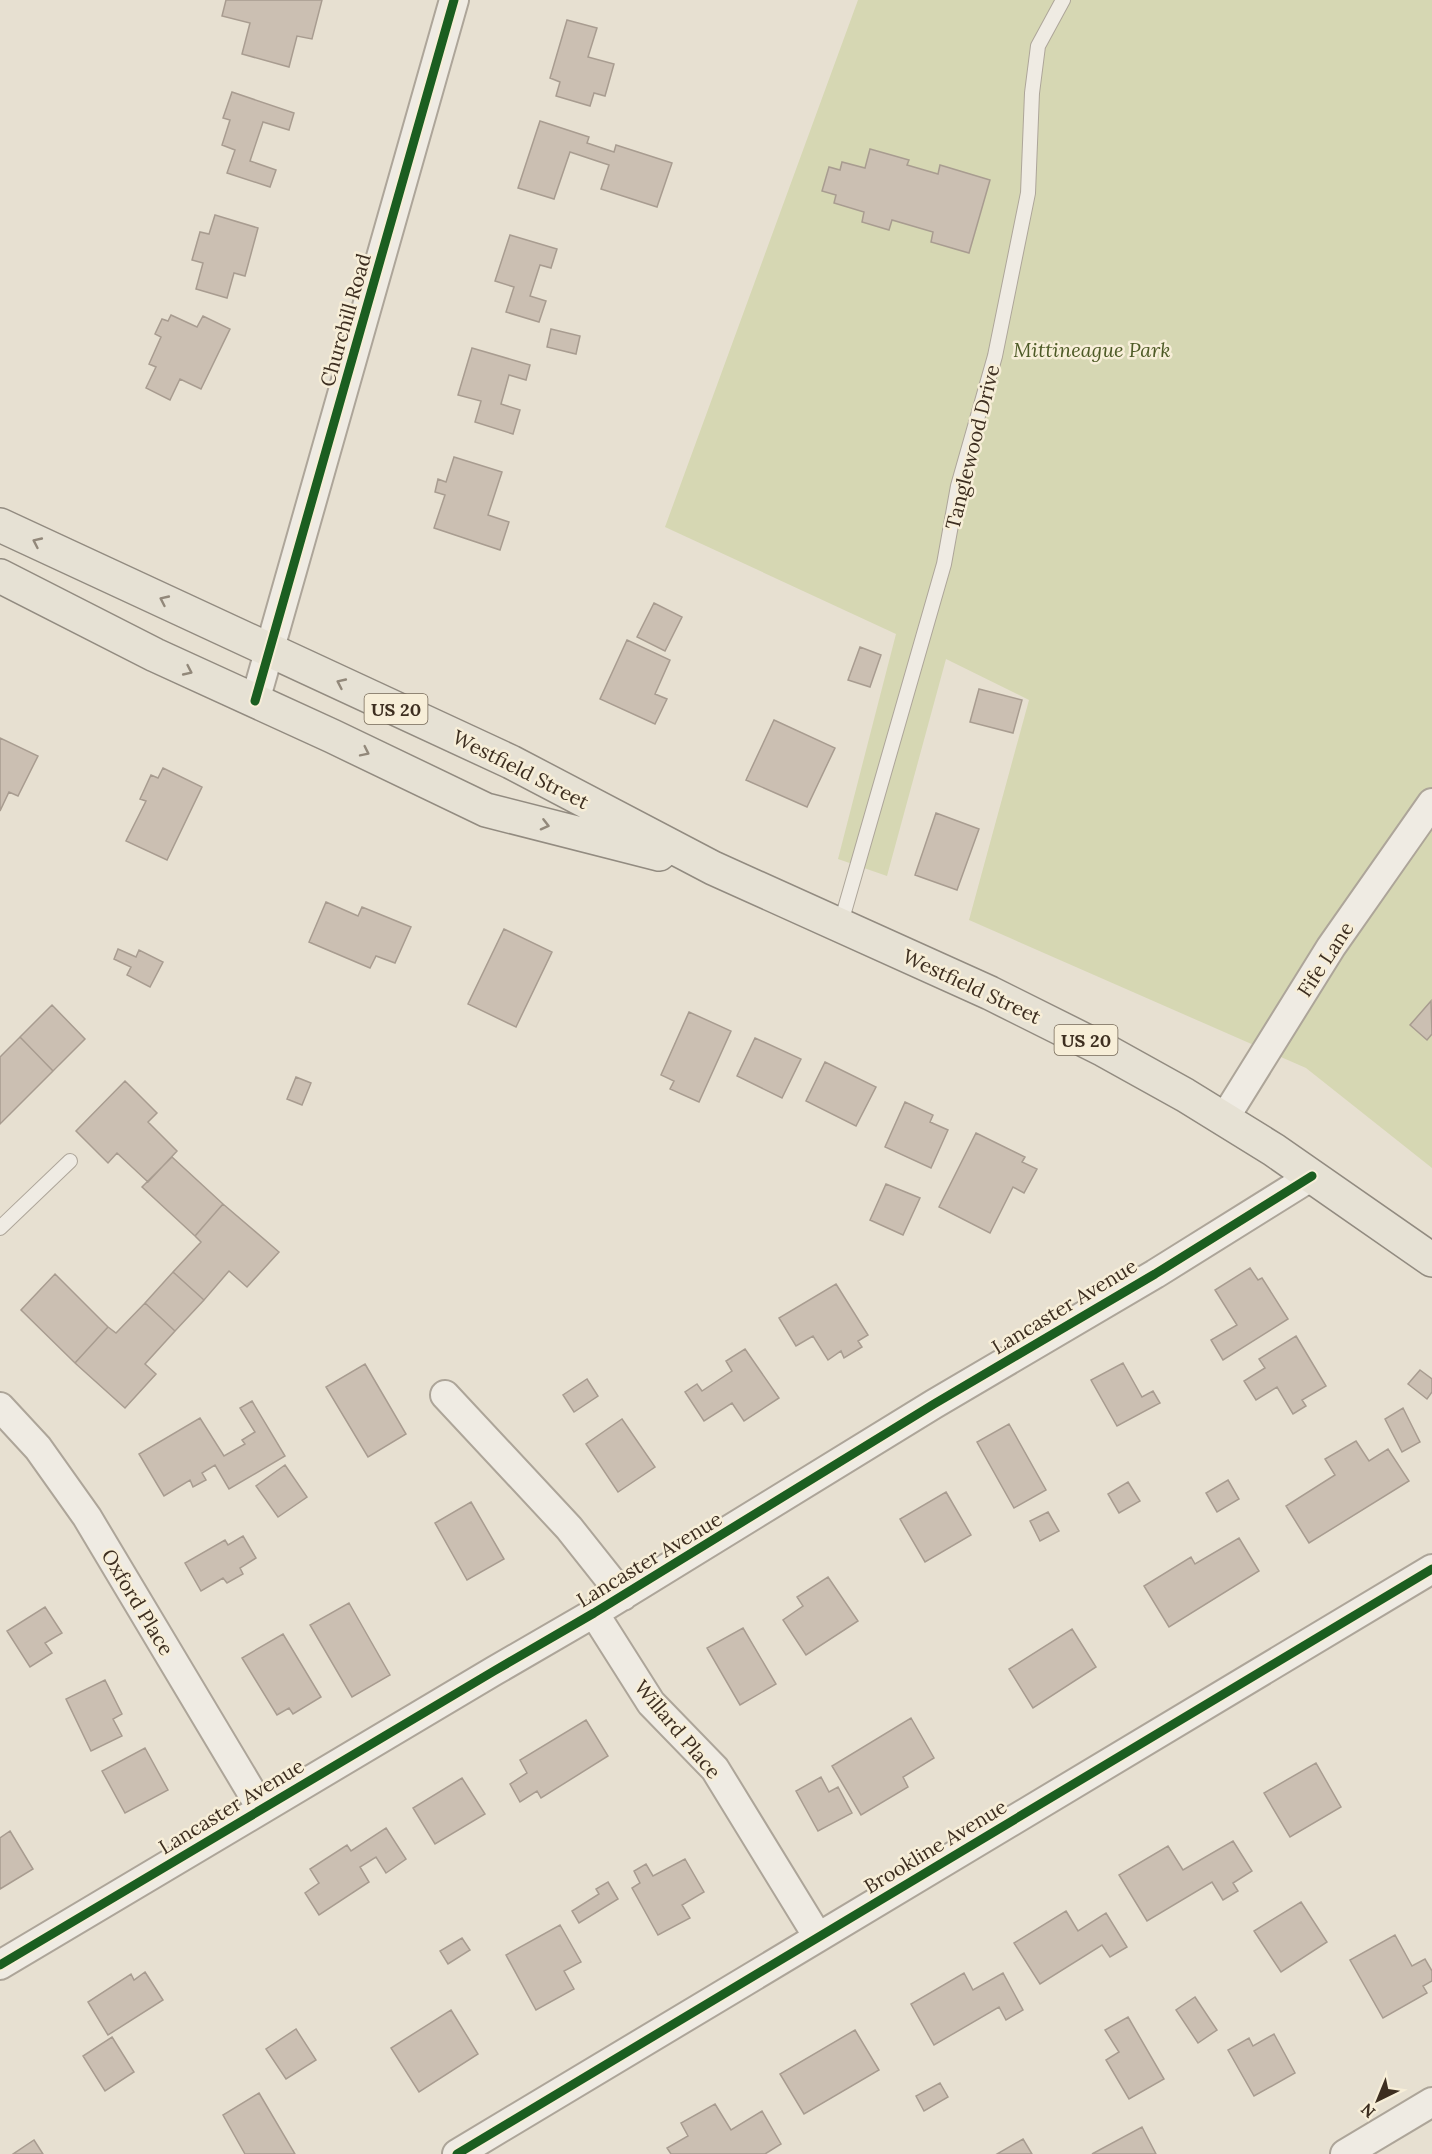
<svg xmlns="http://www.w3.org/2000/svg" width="1432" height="2154" font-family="Lora,serif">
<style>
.green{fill:#d6d7b3}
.building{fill:#cbbfb2;stroke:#a89c90;stroke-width:1.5}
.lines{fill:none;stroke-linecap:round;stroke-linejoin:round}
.lane-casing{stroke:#ada599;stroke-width:16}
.street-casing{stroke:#ada599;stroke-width:32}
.primary-casing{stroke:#928b80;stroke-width:36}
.lane{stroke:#efebe3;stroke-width:14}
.street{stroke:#efebe3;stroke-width:28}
.primary{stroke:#e6e1d4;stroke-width:33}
.cycleway-casing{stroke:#f7eed8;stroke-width:13}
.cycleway{stroke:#1b5e20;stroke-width:9}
.oneway{stroke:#92887a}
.labels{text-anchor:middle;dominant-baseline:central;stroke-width:5;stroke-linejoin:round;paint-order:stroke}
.shield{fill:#f7eed8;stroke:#756857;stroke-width:1.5}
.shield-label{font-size:18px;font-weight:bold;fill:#3d2e20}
.street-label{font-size:20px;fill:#3d2e20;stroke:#f7eed8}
.park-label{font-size:20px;font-style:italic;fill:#4d5a26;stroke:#f7eed8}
</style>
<rect width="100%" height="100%" fill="#e7e0d1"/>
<path class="green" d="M858 0H1432V1168L1306 1068 969 920 1029 700 946 659 887 876 838 859 896 634 665 527Z"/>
<path class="building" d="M226 0H322L312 39 297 36 289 67 242 54 250 23 222 16Z
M567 20 597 28 588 57 614 64 605 96 594 93 590 106 556 96 560 82 550 78Z
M232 92 294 113 289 130 263 122 250 161 276 170 270 187 227 173 235 150 222 145 230 120 223 118Z
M540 121 589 137 587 143 614 152 616 145 672 163 657 207 601 189 609 165 570 152 554 199 518 188Z
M870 149 909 160 907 165 938 174 940 165 990 180 969 253 931 242 933 232 892 220 889 230 862 222 864 212 834 203 836 195 822 191 829 167 840 170 842 162 865 168Z
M215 215 258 228 245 276 234 273 227 298 196 289 203 263 192 260 200 232 209 234Z
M510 235 557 249 551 268 540 265 530 296 546 301 539 322 506 312 514 287 495 281Z
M171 315 197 327 203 316 230 329 201 389 180 379 170 400 146 388 156 367 149 364 161 337 155 334 162 319 168 321Z
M551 329 580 336 576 354 547 347Z
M472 348 530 365 526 380 509 375 501 404 520 410 513 434 475 422 481 401 458 395Z
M454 457 502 472 488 515 509 522 500 550 434 528 445 495 435 492 438 479 446 482Z
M654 603 682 617 665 651 637 637Z
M627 640 670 660 655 694 667 699 655 724 600 699Z
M860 647 881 655 870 687 848 680Z
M979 689 1022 700 1013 733 970 722Z
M774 720 835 748 807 807 746 780Z
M0 738 38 756 18 796 9 792 0 811Z
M163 768 202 787 167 860 126 841 146 801 140 799 151 775 158 778Z
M936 813 979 829 957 890 915 875Z
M326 902 358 916 362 907 411 927 395 963 376 956 370 968 309 942Z
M504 929 552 952 516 1027 468 1004Z
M118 949 136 957 139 950 163 962 150 987 127 975 131 967 114 959Z
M1431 1001 1432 1034 1427 1040 1410 1025Z
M52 1005 85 1039 53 1071 20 1037Z
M689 1012 731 1031 699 1102 670 1089 674 1081 661 1075Z
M20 1037 53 1071 0 1124V1057Z
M755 1038 801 1059 782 1098 737 1076Z
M825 1062 876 1087 856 1126 806 1101Z
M296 1077 311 1083 302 1105 287 1099Z
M125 1081 157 1113 148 1122 177 1151 148 1182 117 1153 108 1163 76 1131Z
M905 1102 933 1115 930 1122 948 1130 931 1168 885 1147Z
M976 1133 1025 1157 1022 1162 1037 1169 1024 1193 1013 1187 990 1233 939 1207Z
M172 1157 223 1204 195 1236 142 1187Z
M886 1184 920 1198 903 1235 870 1220Z
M223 1204 279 1252 247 1287 229 1271 204 1300 173 1272 201 1242 195 1236Z
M1250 1268 1258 1280 1262 1278 1288 1319 1223 1360 1211 1340 1237 1325 1215 1290Z
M173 1272 204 1300 175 1331 145 1303Z
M55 1274 108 1327 75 1363 21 1310Z
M836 1284 868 1335 858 1341 862 1347 844 1358 841 1351 828 1360 813 1336 796 1346 779 1318Z
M145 1303 175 1331 145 1364 156 1374 125 1408 75 1363 108 1327 116 1333Z
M1296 1336 1326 1386 1302 1400 1306 1406 1293 1414 1277 1387 1256 1400 1244 1381 1265 1368 1259 1359Z
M745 1349 779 1398 744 1421 732 1403 704 1421 685 1392 697 1384 702 1391 732 1371 726 1361Z
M1123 1363 1142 1397 1153 1391 1160 1403 1117 1426 1091 1380Z
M365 1364 406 1434 368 1457 326 1387Z
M1420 1370 1432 1379V1392L1427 1399 1408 1384Z
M587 1379 598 1396 574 1412 563 1395Z
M252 1401 285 1456 229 1489 215 1465 202 1473 206 1480 193 1487 190 1480 164 1496 139 1454 200 1418 224 1456 245 1444 242 1440 255 1432 240 1408Z
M1403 1408 1420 1442 1402 1452 1385 1419Z
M622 1419 655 1467 618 1492 586 1444Z
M1009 1424 1046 1490 1014 1508 977 1442Z
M1356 1441 1369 1461 1388 1449 1409 1481 1309 1543 1286 1506 1335 1475 1325 1459Z
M285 1465 307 1497 278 1517 256 1486Z
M1228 1480 1239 1499 1217 1512 1206 1493Z
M1128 1482 1140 1501 1119 1513 1108 1494Z
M946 1492 971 1535 925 1562 900 1519Z
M471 1502 504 1559 467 1580 435 1523Z
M1048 1512 1059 1531 1040 1541 1030 1521Z
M243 1536 256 1558 240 1568 243 1574 227 1583 223 1578 201 1591 185 1563 225 1540 228 1545Z
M1239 1538 1259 1571 1169 1627 1144 1586 1191 1557 1195 1564Z
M828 1577 858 1621 806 1655 783 1620 803 1606 797 1597Z
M349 1603 390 1675 352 1697 310 1625Z
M45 1607 62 1633 45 1643 52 1653 30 1667 7 1631Z
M743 1628 776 1684 740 1705 707 1648Z
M1072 1629 1096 1667 1033 1708 1009 1669Z
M283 1634 321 1697 293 1714 289 1708 277 1715 242 1658Z
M105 1680 122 1714 113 1719 122 1736 91 1751 66 1699Z
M911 1718 934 1758 903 1777 908 1787 861 1815 832 1766Z
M586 1720 608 1756 541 1798 537 1791 520 1802 510 1784 527 1773 520 1760Z
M145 1748 168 1790 125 1813 102 1771Z
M1316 1763 1341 1807 1290 1837 1264 1793Z
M821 1777 829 1792 838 1787 852 1813 818 1831 796 1791Z
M462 1778 485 1814 435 1844 413 1808Z
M386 1828 406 1859 386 1873 376 1857 360 1867 369 1882 319 1915 305 1893 319 1883 310 1869 347 1845 351 1851Z
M10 1831 33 1869 0 1889V1838Z
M1233 1841 1252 1871 1233 1883 1238 1891 1223 1900 1212 1882 1147 1921 1119 1875 1168 1846 1183 1870Z
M685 1859 704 1892 682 1905 690 1918 658 1935 632 1888 640 1883 634 1871 646 1864 653 1876Z
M608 1882 618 1899 579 1923 572 1911 599 1894 596 1889Z
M1301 1902 1327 1942 1281 1972 1254 1931Z
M1066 1911 1078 1931 1106 1913 1127 1947 1110 1957 1102 1945 1040 1984 1014 1943Z
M560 1925 581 1962 564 1971 574 1989 536 2010 506 1955Z
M1395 1935 1412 1966 1425 1959 1432 1971V1981L1423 1986 1427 1993 1383 2018 1350 1960Z
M462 1938 470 1950 448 1964 440 1951Z
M145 1972 163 2000 108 2035 88 2002 131 1974 134 1980Z
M964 1973 973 1990 1003 1973 1023 2010 1006 2020 999 2007 934 2045 911 2004Z
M1195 1997 1217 2030 1198 2043 1176 2010Z
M451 2010 478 2054 419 2092 391 2048Z
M1128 2017 1164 2079 1129 2099 1106 2060 1119 2052 1105 2030Z
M296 2029 316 2060 286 2079 266 2049Z
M855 2030 879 2070 804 2114 780 2074Z
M1274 2034 1295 2073 1254 2096 1228 2050 1249 2038 1253 2046Z
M112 2037 134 2072 105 2091 83 2056Z
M940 2083 948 2097 924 2111 916 2096Z
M259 2093 295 2154H245L223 2115Z
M715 2104 731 2130 762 2111 781 2144 765 2154H671L667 2148 688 2136 681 2123Z
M1142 2127 1156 2154H1092Z
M1023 2139 1032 2154H997Z
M34 2140 43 2154H13Z"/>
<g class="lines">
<defs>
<path id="lane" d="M840 926 944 564 958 486 995 356 1028 193 1032 93 1038 46 1063 0
M0 1228 70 1161"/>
<path id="street" d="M255 701 454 0
M1224 1119 1331 947 1432 803
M445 1395 569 1528 623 1596
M0 1407 38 1448 87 1517 261 1808
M594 1613 651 1703 715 1769 818 1937
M0 1965 494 1671 594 1613 934 1404 1155 1274 1312 1176
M457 2154 1432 1569
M1345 2154 1432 2102"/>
<path id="primary" d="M0 525 511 762 713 868 990 993 1104 1050 1185 1095 1274 1150 1432 1260
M0 576 155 655 332 736 486 810 659 854"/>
</defs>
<use href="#lane" class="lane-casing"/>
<use href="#street" class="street-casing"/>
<use href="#primary" class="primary-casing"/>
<use href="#lane" class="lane"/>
<use href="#street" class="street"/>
<use href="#primary" class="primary"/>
<defs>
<path id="cycleway" d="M255 701 454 0
M0 1965 494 1671 594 1613 934 1404 1155 1274 1312 1176
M457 2154 1432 1569"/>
</defs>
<use href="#cycleway" class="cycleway-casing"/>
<use href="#cycleway" class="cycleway"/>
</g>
<defs><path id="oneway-chevron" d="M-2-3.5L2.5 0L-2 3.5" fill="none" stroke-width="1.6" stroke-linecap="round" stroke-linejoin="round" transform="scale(1.5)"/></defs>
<g class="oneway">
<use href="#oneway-chevron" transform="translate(37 542) rotate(-155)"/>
<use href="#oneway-chevron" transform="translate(164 600) rotate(-155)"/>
<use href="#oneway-chevron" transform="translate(188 671) rotate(25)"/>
<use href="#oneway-chevron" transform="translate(341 683) rotate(-155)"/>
<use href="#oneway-chevron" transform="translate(365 752) rotate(26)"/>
<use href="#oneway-chevron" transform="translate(545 825) rotate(14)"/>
</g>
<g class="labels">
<g class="shield">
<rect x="364.5" y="694" width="63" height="30" rx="4.5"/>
<rect x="1054.5" y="1025" width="63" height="30" rx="4.5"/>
</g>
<g class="shield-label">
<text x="396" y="709">US 20</text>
<text x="1086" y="1040">US 20</text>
</g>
<g class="street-label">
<text transform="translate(345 320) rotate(-74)">Churchill Road</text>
<text transform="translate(972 447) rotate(-76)">Tanglewood Drive</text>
<text transform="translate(521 769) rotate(27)">Westfield Street</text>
<text transform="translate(1325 959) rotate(-57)">Fife Lane</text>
<text transform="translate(972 986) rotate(25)">Westfield Street</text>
<text transform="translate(1064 1306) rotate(-31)">Lancaster Avenue</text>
<text transform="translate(649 1559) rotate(-31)">Lancaster Avenue</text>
<text transform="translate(138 1602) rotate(59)">Oxford Place</text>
<text transform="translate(678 1729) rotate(50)">Willard Place</text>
<text transform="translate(231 1806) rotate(-31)">Lancaster Avenue</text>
<text transform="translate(935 1846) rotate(-31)">Brookline Avenue</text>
</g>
<g class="park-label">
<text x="1092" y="349">Mittineague Park</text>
</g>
</g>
<g transform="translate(1378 2100) rotate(223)" stroke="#f7eed8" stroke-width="4.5" paint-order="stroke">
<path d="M0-4.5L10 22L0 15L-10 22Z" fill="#3d2e20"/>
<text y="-9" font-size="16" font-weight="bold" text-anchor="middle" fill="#3d2e20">N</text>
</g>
</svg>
